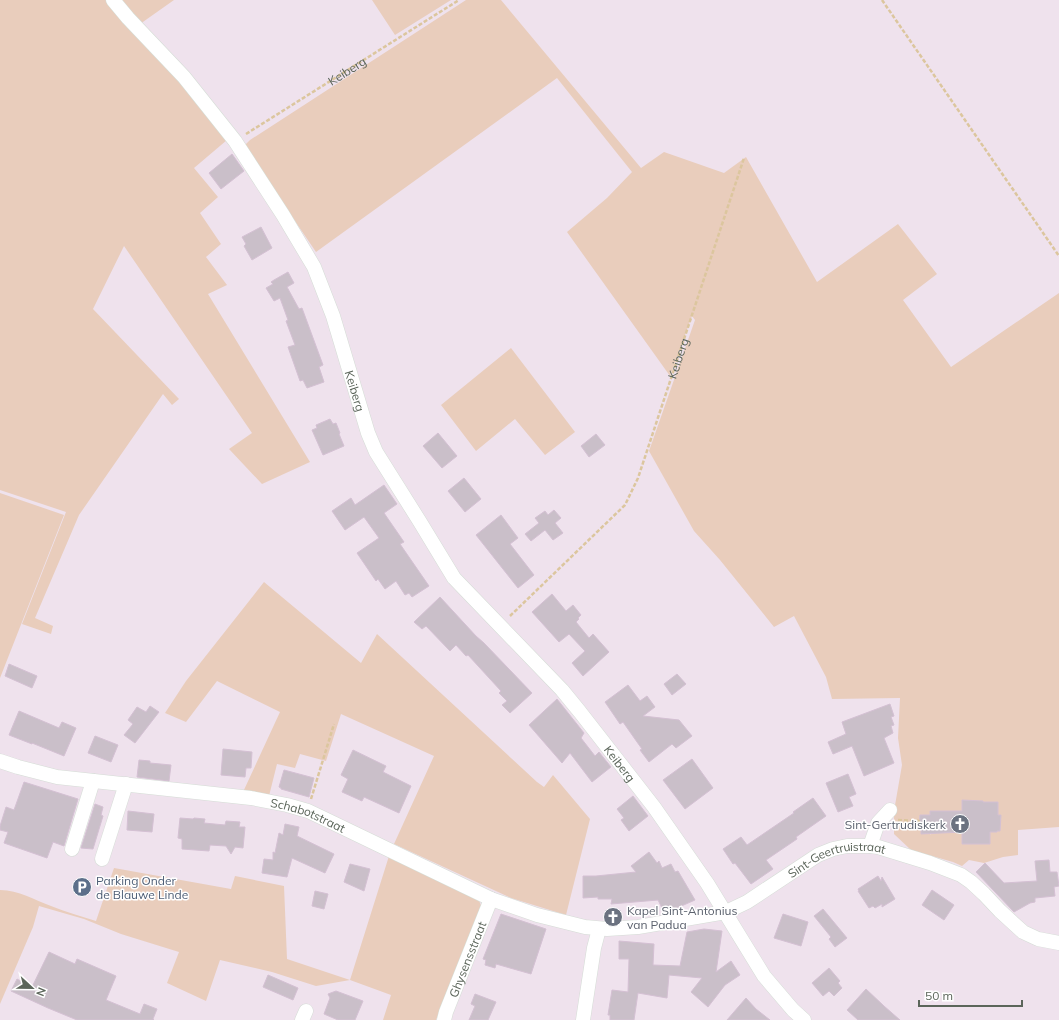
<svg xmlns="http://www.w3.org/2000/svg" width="1059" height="1020" font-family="Mulish,sans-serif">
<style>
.green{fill:#e9cdbc;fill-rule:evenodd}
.building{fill:#cabfc9;stroke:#d4c0d3}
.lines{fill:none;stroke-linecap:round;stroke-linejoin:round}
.minor-casing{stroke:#d5ddd6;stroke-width:15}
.path{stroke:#dcc69e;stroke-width:2.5;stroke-dasharray:4 2;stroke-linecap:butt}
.minor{stroke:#fff;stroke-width:14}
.labels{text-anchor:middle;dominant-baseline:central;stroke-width:3;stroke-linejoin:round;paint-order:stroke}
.street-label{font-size:12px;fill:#5b655a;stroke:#fff}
.worship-label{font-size:12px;fill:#5b616d;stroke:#fff;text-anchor:end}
.service-label{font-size:12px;fill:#4e5e75;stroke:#fff;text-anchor:start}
</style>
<rect width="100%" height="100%" fill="#efe2ed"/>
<path class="green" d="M0 0H108L160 58 227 140 194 168 218 197 200 213 221 244 206 257 227 285 208 294 310 462 262 484 229 449 252 433 124 246 93 309 179 399 172 405 163 394 79 515 35 618 53 626 51 634 22 624 66 512 0 490Z
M120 0H174L140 24Z
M372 0H451L395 35Z
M466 0H501L641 168 664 152 724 173 746 157 817 282 898 224 937 274 903 300 951 367 1059 293V827L1018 830V855L1003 857 984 863 969 860 962 866 953 862 911 850 894 834V811L902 765 898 738 900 698 832 699 826 677 794 616 774 627 720 560 694 531 649 451 695 320 692 316 670 376 567 232 607 198 632 172 557 78 316 252 246 149V144L250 140ZM962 800 983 801V802H998V815H1001L1000 830 997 831V832H990V844H962V832L931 833 930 835V833L921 834V827L919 826 920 815H930L931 811H962Z
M511 348 575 432 545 455 515 419 476 451 441 405Z
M0 493 64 515 0 678Z
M264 582 361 663 377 634 537 782 544 787 553 775 590 819 566 915 511 898 394 844 434 756 341 714 326 761 300 754 295 768 277 764 269 796 243 792 280 712 217 681 186 722 165 713 186 681Z
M389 856 478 898 482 908 436 1020H383L391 995 350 980 316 986 272 972 220 960 206 1001 167 983 179 952 121 934 84 919 39 906 33 927 0 1004V890C19 890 34 900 51 906 66 912 81 916 96 921L114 868 231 889 235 876 284 886 287 959 350 980Z"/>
<path class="building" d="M232 154 244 171 221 189 209 173Z
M261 227 272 248 252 260 244 246 246 244 242 237Z
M288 272 294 283 287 287 299 309 302 308 323 365 319 367 324 382 307 388 303 380 300 381 288 347 295 345 286 321 288 320 280 298 274 301 266 288 273 284 271 282 274 280Z
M330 419 333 424 336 423 340 433 339 434 344 446 323 455 312 430 317 428 316 425Z
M438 433 457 456 442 468 423 446Z
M596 434 605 445 589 457 581 446Z
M464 478 481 499 465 512 448 491Z
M384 485 397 504 384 513 404 542 400 544 429 586 412 597 409 593 405 595 396 581 385 589 378 579 376 581 357 553 379 538 364 517 345 530 332 511 351 498 355 505Z
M554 510 561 518 555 523 563 533 553 540 545 530 531 541 525 534 539 523 535 518 545 511 548 515Z
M501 515 518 538 510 544 534 575 518 588 476 535Z
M552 594 566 611 573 605 581 615 578 618 579 619 576 622 589 638 593 634 609 652 583 676 572 663 585 651 569 634 559 642 532 612Z
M440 597 476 636 484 643 532 693 510 713 502 705 507 701 499 693 501 691 468 655 466 656 456 645 450 651 426 626 422 629 414 622Z
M9 664 37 676 32 688 5 676Z
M677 674 686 684 672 695 664 684Z
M628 685 640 701 647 696 655 707 643 716 679 720 692 736 676 748 672 744 649 762 640 750 642 749 637 742 623 722 620 724 605 702Z
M557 699 584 733 581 738 595 756 599 752 611 767 592 782 570 753 562 763 529 725Z
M890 704 894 716 891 717 894 725 891 726 893 733 884 738 894 763 864 776 852 746 833 754 828 742 846 734 842 722Z
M150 706 159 712 135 743 124 735 133 724 128 720 137 707 146 712Z
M19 711 59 728 62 722 76 728 64 756 32 743V744L9 735Z
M95 736 118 745 111 762 88 753Z
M223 749 252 752 251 768H246L245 777 221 775Z
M353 750 386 766 383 772 411 786 399 813 364 797 362 801 342 792 348 779 341 775Z
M692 759 713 788 685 809 663 780Z
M139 760 150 761V763L171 765 169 781 137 777Z
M284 770 314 778 309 797 281 789V788L279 787Z
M848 774 856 794 849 797 853 806 838 812 826 783Z
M24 782 78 799 64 846 53 842 47 858 4 843 8 832 0 830V826L6 807 14 810Z
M633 796 648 816 629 831 621 820 624 818 617 809Z
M813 798 826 816 796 837 797 839 766 860 773 869 751 884 735 863 733 864 723 849 741 837 747 845 794 813 793 812Z
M962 800 983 801V802H998V815H1001L1000 831H997V832H990V844H962V832L921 834V827H919L920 815H930V811H962Z
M95 804 103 807 101 815 103 816 93 849 81 848Z
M128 811 154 814 152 832 127 830Z
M180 818 193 819 194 818 205 819 204 823 225 825 226 821 240 822 239 827H245L243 848 235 847 231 854 226 846 210 845 209 851 182 849V839L178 838Z
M285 824 299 827 297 836 334 854 325 873 292 858 287 877 262 873 264 859 273 860V852L275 853 279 833 283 835Z
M649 852 657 863 659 861 662 868 671 864 675 872 678 871 695 900 670 911 669 908 663 910 658 900 611 904 612 899H598V897L583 898V876H596L636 872 631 866Z
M1049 860 1050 872H1057L1059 886 1054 887 1055 896 1035 898V902L1030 903 1014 912 976 872 985 863 1004 883 1037 881 1035 861Z
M350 864 370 869 364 891 344 882Z
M878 876 881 881 882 877 895 899 882 907V904L875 908 873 906 869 908 858 891H859L858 889Z
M932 890 954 905 944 920 922 905Z
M315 891 328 894 324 909 312 906Z
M823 909 847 938 835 947 829 939 831 937 814 916Z
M501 914 546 929 531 974 496 964 495 968 485 965 486 960 483 959Z
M783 914 808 922 801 946 774 938Z
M704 929 722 931 716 972 731 961 740 975 725 985 708 1007 691 992 702 978 669 975 667 998 638 993 634 1020H610V1015H608L612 990 628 992 629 959H619V941L654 944 653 965 680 966 687 932Z
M49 952 75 964 77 959 116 976 106 1000 140 1014 144 1004 157 1009 153 1019 154 1020H77L48 1008 11 991 17 979 32 987Z
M829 968 840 981 838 983 842 988 834 996 829 991 823 996 812 983Z
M268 975 298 988 293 1000 263 987Z
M866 989 884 1006 900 1020H858L847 1010Z
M336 991 363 1001 355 1020H338L324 1014 330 998 328 994Z
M475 994 496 1002 488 1020H469L475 1006 471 1004Z
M746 998 756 1009 770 1020H727Z"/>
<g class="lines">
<defs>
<g id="minor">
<path id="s3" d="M113 0 128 18 184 77 235 141 283 215 314 267 333 316 368 433 376 452 420 522 454 578 562 690 580 712 654 807 707 883 764 976 793 1010 804 1020"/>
<path id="s4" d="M0 761 18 767 57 777 251 798 287 805 308 811 329 821 491 899 537 915 585 927 607 929 638 927 726 912 747 902 818 855 833 849 847 846H870L878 847 930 863 961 875 971 882 984 894 1000 911 1023 932 1038 939 1059 943"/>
<path d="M870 846 878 823 890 810"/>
<path d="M72 849 93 781"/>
<path d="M102 859 126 784"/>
<path d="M302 1020 306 1011"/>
<path id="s5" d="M444 1020 446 1012 491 899"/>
<path d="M583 1020 594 948 599 929"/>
</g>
</defs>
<use href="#minor" class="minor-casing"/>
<g class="path">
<path d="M882 0 1059 256"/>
<path id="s1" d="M246 134 459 0"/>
<path id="s2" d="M510 616 625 505 638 478 744 158"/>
<path d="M311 799 334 724"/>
<path d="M898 820 920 821"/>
</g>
<use href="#minor" class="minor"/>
</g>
<defs>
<symbol id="church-disc" viewBox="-11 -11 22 22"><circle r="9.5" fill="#6b7280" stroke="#fff"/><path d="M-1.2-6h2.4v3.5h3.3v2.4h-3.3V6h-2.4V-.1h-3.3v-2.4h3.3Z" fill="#fff"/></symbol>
<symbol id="parking-disc" viewBox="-11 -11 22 22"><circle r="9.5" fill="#5c6f8a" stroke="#fff"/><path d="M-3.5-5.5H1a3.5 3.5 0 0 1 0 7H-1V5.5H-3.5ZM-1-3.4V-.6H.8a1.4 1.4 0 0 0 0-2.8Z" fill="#fff"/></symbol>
</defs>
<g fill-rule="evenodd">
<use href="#church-disc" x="949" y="813" width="22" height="22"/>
<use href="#parking-disc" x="71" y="876" width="22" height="22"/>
<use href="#church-disc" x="602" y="906" width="22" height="22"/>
</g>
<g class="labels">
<g class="street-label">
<text stroke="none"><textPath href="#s1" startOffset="119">Keiberg</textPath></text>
<text stroke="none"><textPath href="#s2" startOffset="316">Keiberg</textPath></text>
<text stroke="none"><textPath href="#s3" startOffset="466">Keiberg</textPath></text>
<text stroke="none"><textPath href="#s3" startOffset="928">Keiberg</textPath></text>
<text stroke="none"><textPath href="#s4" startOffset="314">Schabotstraat</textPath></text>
<text stroke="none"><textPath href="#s4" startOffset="882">Sint-Geertruistraat</textPath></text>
<text stroke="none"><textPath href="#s5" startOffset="65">Ghysensstraat</textPath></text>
</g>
<g class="worship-label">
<text x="946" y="824">Sint-Gertrudiskerk</text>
<text x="627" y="910" text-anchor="start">Kapel Sint-Antonius<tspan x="627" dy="14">van Padua</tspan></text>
</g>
<g class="service-label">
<text x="96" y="880">Parking Onder<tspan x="96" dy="14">de Blauwe Linde</tspan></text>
</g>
</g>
<g transform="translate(32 988) rotate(112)" stroke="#ffffff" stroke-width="3" paint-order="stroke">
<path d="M0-3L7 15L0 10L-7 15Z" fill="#5b655a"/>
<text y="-6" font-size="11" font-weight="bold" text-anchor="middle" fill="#5b655a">N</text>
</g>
<path d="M919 1000v6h103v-6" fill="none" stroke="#5b655a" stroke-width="2"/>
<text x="925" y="1000" font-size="12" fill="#5b655a" stroke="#ffffff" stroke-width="3" paint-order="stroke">50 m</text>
</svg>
